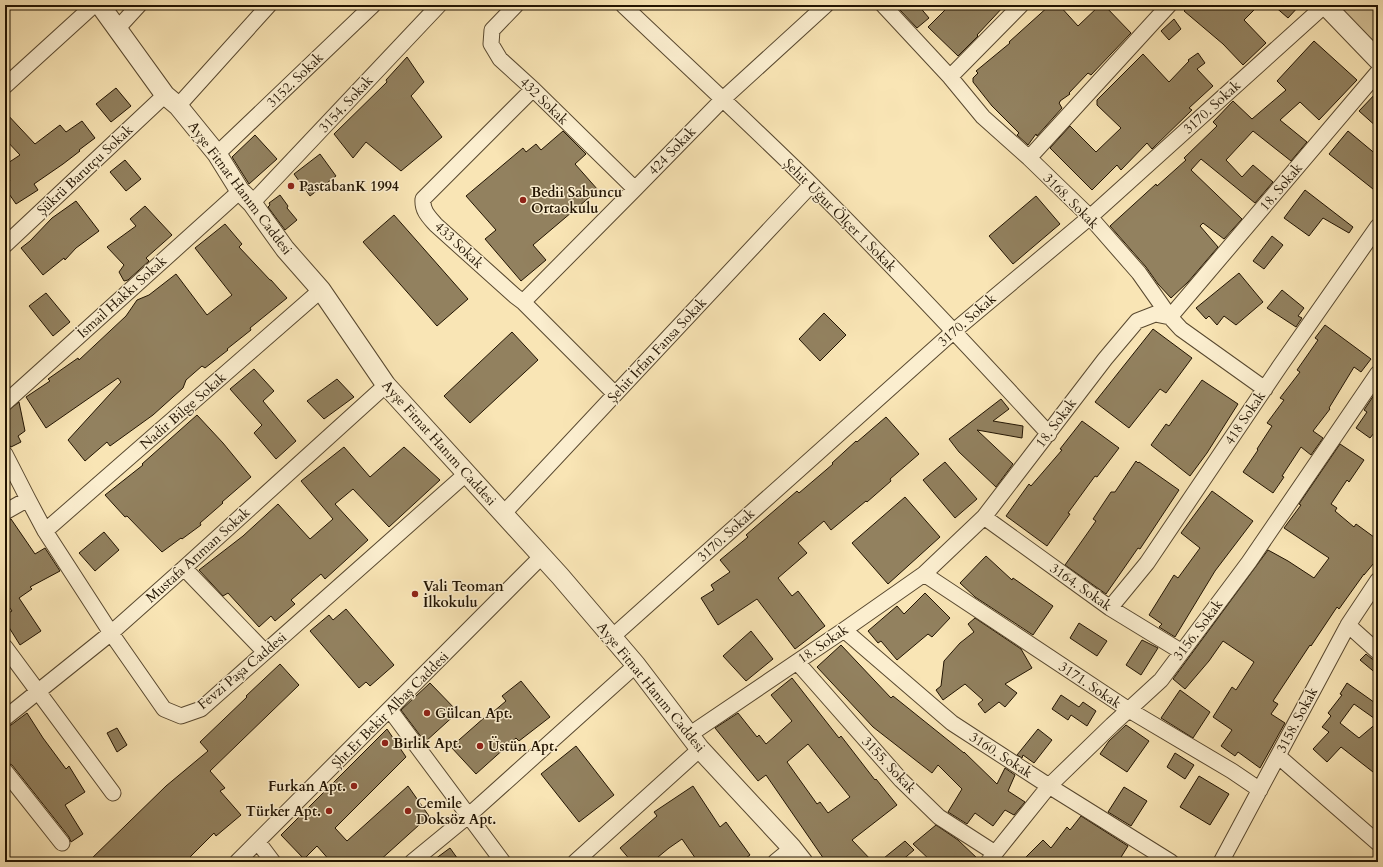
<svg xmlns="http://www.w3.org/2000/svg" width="1383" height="867" font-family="Cardo,serif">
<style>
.green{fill:#d4c197;stroke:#7b6a4c}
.building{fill:#92815f;stroke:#221402;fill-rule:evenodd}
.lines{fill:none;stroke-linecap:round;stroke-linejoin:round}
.minor-casing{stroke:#58482f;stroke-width:17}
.tertiary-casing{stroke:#58482f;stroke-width:21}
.minor{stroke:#fbeecf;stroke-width:15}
.tertiary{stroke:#fbeecf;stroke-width:19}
.poi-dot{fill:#8f2418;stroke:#fbeecf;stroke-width:1.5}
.labels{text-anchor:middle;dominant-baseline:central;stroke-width:3;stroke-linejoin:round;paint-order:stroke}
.street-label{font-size:14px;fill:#221402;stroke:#fbeecf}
.poi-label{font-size:14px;font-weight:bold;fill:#221402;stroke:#fbeecf;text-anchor:start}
</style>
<rect width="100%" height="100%" fill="#f9e5b5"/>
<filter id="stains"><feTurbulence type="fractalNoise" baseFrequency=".005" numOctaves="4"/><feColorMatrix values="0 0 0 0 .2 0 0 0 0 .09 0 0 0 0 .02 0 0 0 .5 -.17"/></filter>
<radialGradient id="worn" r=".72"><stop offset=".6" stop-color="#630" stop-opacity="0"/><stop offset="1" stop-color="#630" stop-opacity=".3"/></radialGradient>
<path class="green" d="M1338 5H1378V46Z"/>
<path class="building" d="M904 5H918L929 18 917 28 899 9Z
M950 5H1005L977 35 978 36 958 56 928 27Z
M1050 5H1059L1078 26 1100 5H1104L1131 33 1091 75 1088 73 1069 93 1070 94 1060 101V102L1059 103 1062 108 1037 136 1036 134 1028 145 1017 135 1019 133 992 106 973 82V78L978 73 976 71 1010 43 1009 42Z
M1190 5H1259L1244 20 1266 43 1243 65 1223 44 1184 11Z
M1273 5H1300L1288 18Z
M1174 19 1181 29 1169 40 1161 31Z
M1314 41 1357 80 1319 120 1300 102 1280 120 1307 142 1291 161 1253 131 1226 160 1242 177 1253 165 1273 182 1255 203 1201 159 1191 170 1242 219 1224 239 1203 223 1200 226 1218 247 1188 282 1171 298 1158 284 1146 267 1110 226 1156 184 1157 186 1186 160 1184 158 1217 126 1213 122 1233 101 1252 119 1286 90 1277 81Z
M1198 53 1205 63 1197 69 1213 86 1189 108 1192 110 1152 149 1147 143 1121 170 1117 165 1092 190 1050 148 1070 126 1096 152 1121 128 1097 105V100L1143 54 1169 82 1189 61 1188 60Z
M407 57 424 82 411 96 442 137 401 171 366 142 353 158 334 134 387 82 386 80Z
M116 88 131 106 111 122 96 104Z
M1378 91V128L1359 111Z
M5 112 35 144 60 125 66 132 82 121 95 138 79 150 80 151 63 164 34 184 38 190 16 204 5 188V185L10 181 5 174V165L20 155 5 139Z
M563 131 586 154 575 164 598 190 533 245 546 260 521 281 485 239 496 230 466 196 523 148 526 152 536 144 541 150Z
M1348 131 1378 156V193L1329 154Z
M255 135 277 159 249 184 232 157Z
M320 154 336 176 310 196 294 174Z
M125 160 141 179 126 191 110 172Z
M1305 190 1353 227 1349 233 1323 218 1309 236 1284 218Z
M280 195 288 206 287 208 297 220 285 230 268 207 270 205 269 203Z
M1036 196 1060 224 1013 264 989 236Z
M76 201 99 231 76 248 65 260 64 258 43 275 21 248 30 241 52 218Z
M145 206 172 235 146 258 149 261 128 280 124 281 119 272 124 265 107 247 136 226 130 219Z
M394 215 468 299 437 326 363 242Z
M225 224 242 244 239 247 270 280H271L287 298 250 328 251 330 227 349 228 350 205 368 202 366 186 380 183 388 153 415 110 446 107 442 85 461 68 440 121 382 118 378 46 428 26 397 50 381 48 379 78 358 79 360 126 316 137 300 149 295 176 274 207 315 232 295 195 248Z
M1272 236 1283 245 1264 269 1253 261Z
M1239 273 1263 302 1236 325 1224 316 1217 325 1209 316 1206 319 1196 308Z
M1282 290 1304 308 1298 316 1302 318 1296 327 1267 308Z
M46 293 70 322 53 336 29 306Z
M824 313 846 335 820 361 799 339Z
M1325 325 1371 359 1361 372 1354 367 1329 408 1330 409 1313 431 1323 438 1311 455 1301 447 1282 476 1284 477 1273 493 1243 472 1258 450 1257 449 1272 426 1267 423 1284 400 1280 398 1300 372 1297 370 1318 340 1315 338Z
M1153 329 1192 358 1166 393 1160 389 1129 428 1095 402Z
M512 332 538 360 470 423 444 396Z
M254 369 274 391 263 401 296 441 276 459 254 433 262 425 230 389Z
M337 379 354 397 324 419 307 401Z
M1202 380 1238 404 1207 453 1190 476 1151 445 1166 424 1169 426Z
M1378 389V428L1370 438 1356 428 1367 412 1364 410Z
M1001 399 1009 409 993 421 1023 426 1022 438 977 430 1013 464 996 487 959 452 949 439Z
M19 402 25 431 18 436 21 442 11 447 5 440V413Z
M197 415 223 443 251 477 222 502 223 503 200 523 201 525 182 539 181 538 162 552 127 516 125 517 105 495 143 465 142 464Z
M886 417 919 454 890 479 891 481 867 502 866 501 831 530 824 521 798 543 807 553 778 578 792 596 798 591 825 626 795 649 757 599 718 625 701 598 714 590 711 585 730 572 720 560 748 537 746 535 797 491 799 493 833 464 832 463 856 441 857 442Z
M1082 421 1119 448 1097 477 1095 476 1068 513 1070 514 1047 546 1006 516 1029 484 1031 486 1062 450 1060 449Z
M1340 444 1364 460 1349 482 1347 480 1331 504 1337 508 1335 511 1354 527 1356 524 1378 540V558L1364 575V574L1339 609 1337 607 1311 646 1310 645 1273 701 1278 704 1271 714 1285 723 1260 768 1238 752 1235 756 1221 746 1232 730 1213 717 1232 687 1236 690 1254 662 1223 641 1209 661 1185 689 1173 679 1268 550 1288 561 1314 578 1329 558 1284 528 1301 505 1299 504Z
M344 447 370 477 404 447 440 480 389 527 353 489 335 504 368 540 325 579 321 574 291 600 295 604 275 621 271 616 259 627 228 593 223 596 199 570 243 536 278 504 310 539 333 519 301 481Z
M1136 461 1138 463 1139 462 1179 490 1140 549 1138 548 1106 594 1065 565 1096 521 1093 519 1111 492H1115Z
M945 462 977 499 955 518 923 480Z
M1212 491 1253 521 1215 571 1175 637 1159 627 1162 624 1149 615 1174 575 1178 578 1200 548 1181 533Z
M905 497 940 537 888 584 852 543Z
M11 519 35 554 45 548 60 571 30 587 32 589 19 598 41 631 20 645 5 621V615L12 611 5 601V566L9 563 5 557V521Z
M104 532 119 550 95 571 79 553Z
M986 556 1012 580 1013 578 1053 606 1033 635 975 597 960 583Z
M925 593 950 618 932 637 928 634 897 660 881 641 878 643 868 631 897 606 904 614Z
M346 609 394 665 370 686 366 682 359 688 310 631 329 615 333 620Z
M975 618 1021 649 1032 668 1005 684 1017 693 1005 707 999 702 985 713 978 704 983 700 965 684 943 700 936 690 941 686 944 661 960 643 974 632 968 624Z
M1079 623 1107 641 1097 656 1070 638Z
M751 631 773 659 746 681 723 656Z
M1142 640 1158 648 1141 675 1126 665Z
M841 645 891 698 893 696 964 753V752L997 784 1005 768 1015 775 1008 791 1025 802 1014 815 1005 810 993 826 975 813 967 824 948 812 962 789 938 765 932 773 873 727 817 667Z
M1366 654 1372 659 1378 661V675L1360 660Z
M280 664 299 685 210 771 225 788 220 791 241 815 216 836 214 833 185 862H88L166 786 208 751 200 742 247 697 246 696Z
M792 678 839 738 841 736 875 780 876 779 897 805 852 840 873 862H826L766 775 758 781 715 728 738 713 757 737 759 735 766 744 792 721 771 695ZM808 744 850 797 828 813 820 802 817 804 787 762Z
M521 681 550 717 519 741 516 738 476 774 451 747 485 717 486 718 506 701 502 696Z
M430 683 458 712 425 742 401 710Z
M1347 683 1378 705V721L1354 704 1340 723 1359 738 1378 722V766L1373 772 1341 747 1327 762 1313 749 1329 732 1322 727 1331 716 1328 713 1342 695 1340 694Z
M1180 690 1210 712 1193 738 1161 718Z
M1061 695 1079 707 1083 702 1096 711 1087 726 1071 715 1068 720 1052 709Z
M27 713 43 738 66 769 69 766 85 792 65 805 83 834 71 842 69 837 12 765 5 762V727L11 725Z
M1126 725 1149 741 1127 772 1100 754 1109 741Z
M117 728 127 745 117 752 107 733Z
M387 729 406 757 335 828 347 841 408 786 429 816 378 862H331L317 846 304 859 281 835Z
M1038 729 1052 740 1034 763 1023 755 1022 758 1017 755Z
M576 746 614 795 579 822 541 774Z
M1175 753 1194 765 1185 779 1167 767Z
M1199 776 1229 794 1210 825 1180 807Z
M693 786 720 827 726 822 750 855 741 862H698L682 839 669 848 652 862H632L620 848 657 816 654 812Z
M1124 787 1147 801 1131 826 1108 812Z
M1081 816 1128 846 1118 862H1021L1043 840 1051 848 1067 827 1070 830Z
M936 825 958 840 979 860V862H932L913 844Z
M905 841 914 850 900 862H879Z
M450 848 460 862H431Z"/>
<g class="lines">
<defs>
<path id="minor" d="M516 5 492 30 491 44 500 59 533 89 635 189
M623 5C686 65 750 124 812 185 893 266 971 349 1049 434
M883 5 950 77 983 117 1029 158 1090 217 1139 273 1170 317 1181 329 1265 389
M117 29 139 5
M950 77 1021 5
M5 86 94 5
M533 89 423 199C422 211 429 217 436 225L515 296 523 302 615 394
M178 106 269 5
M217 154 373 5
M1029 158 1169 5
M252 203 439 5
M5 245 165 95
M523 302 635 189 723 99 826 5
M5 403 240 191
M5 454 28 499 45 531 111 633 164 709 181 716 201 709 467 473
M5 512 28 499
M503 514 811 185
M984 517 1110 608 1182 652
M45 531 321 290
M184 568 265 652
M924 574 1129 710 1232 771 1260 790
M1110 608 1147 563 1280 366 1378 226
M1348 625 1378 652
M844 630 952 723 1049 786 1171 862
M612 637 954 331 1090 217 1325 5
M5 647 113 793
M797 662 901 780 939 817 995 853
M390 710 503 862
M5 718 111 633 184 568 386 385
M689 735 844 630 924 574 984 517 1105 359 1137 321 1155 314 1170 317 1378 72
M1278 756 1378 843
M5 771 62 843
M258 842 273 862
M237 862 542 556
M412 862 468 816 636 665
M575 862 700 749
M775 862 792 848
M988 862 1049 786 1112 725 1161 680 1249 562 1378 373
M1221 862 1348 625 1378 580"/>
<path id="tertiary" d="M100 5 165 95 178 106 217 154 240 191 252 203 285 249 321 290 386 385 560 576 636 665 700 749 792 848 803 862
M1325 5 1378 60"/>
</defs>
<use href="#minor" class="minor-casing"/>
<use href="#tertiary" class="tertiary-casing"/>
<use href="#minor" class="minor"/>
<use href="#tertiary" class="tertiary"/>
</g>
<g class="poi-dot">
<circle cx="291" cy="186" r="4"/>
<circle cx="523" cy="200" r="4"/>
<circle cx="415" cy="594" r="4"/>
<circle cx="427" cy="713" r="4"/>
<circle cx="385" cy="743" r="4"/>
<circle cx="480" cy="746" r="4"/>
<circle cx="354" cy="786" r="4"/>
<circle cx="329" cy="811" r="4"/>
<circle cx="408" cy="811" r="4"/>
</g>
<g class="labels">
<g class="street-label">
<text transform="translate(295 80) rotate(-44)">3152. Sokak</text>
<text transform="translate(544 101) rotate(44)">432 Sokak</text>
<text transform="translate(346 104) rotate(-47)">3154. Sokak</text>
<text transform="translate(1212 107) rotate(-42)">3170. Sokak</text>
<text transform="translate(672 151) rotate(-46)">424 Sokak</text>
<text transform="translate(85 170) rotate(-43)">Şükrü Barutçu Sokak</text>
<text transform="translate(1281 187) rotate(-50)">18. Sokak</text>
<text transform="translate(240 188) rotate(53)">Ayşe Fitnat Hanım Caddesi</text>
<text transform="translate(1071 201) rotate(45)">3168. Sokak</text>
<text transform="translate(840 215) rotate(45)">Şehit Uğur Ölçer 1 Sokak</text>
<text transform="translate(459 245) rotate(43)">433 Sokak</text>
<text transform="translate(122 297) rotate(-42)">İsmail Hakkı Sokak</text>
<text transform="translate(967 320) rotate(-41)">3170. Sokak</text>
<text transform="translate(657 350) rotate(-47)">Şehit İrfan Fansa Sokak</text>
<text transform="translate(183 411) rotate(-41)">Nadir Bilge Sokak</text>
<text transform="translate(1245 418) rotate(-56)">418 Sokak</text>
<text transform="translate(1056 423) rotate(-53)">18. Sokak</text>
<text transform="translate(439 443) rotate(48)">Ayşe Fitnat Hanım Caddesi</text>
<text transform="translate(726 535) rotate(-42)">3170. Sokak</text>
<text transform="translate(198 555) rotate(-42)">Mustafa Arıman Sokak</text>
<text transform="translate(1081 587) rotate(35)">3164. Sokak</text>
<text transform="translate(1198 630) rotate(-53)">3156. Sokak</text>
<text transform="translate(823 644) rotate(-34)">18. Sokak</text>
<text transform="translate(242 671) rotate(-40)">Fevzi Paşa Caddesi</text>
<text transform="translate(1090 685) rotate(34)">3171. Sokak</text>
<text transform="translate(651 687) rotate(51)">Ayşe Fitnat Hanım Caddesi</text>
<text transform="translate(390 710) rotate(-45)">Şht.Er Bekir Albaş Caddesi</text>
<text transform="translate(1297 720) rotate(-62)">3158. Sokak</text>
<text transform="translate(1001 755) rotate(33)">3160. Sokak</text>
<text transform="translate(889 765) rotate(47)">3155. Sokak</text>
</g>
<g class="poi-label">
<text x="299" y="186">PastabanK 1994</text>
<text x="531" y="192">Bedii Sabuncu<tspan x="531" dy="16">Ortaokulu</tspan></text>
<text x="423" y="586">Vali Teoman<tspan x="423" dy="16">İlkokulu</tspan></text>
<text x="435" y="713">Gülcan Apt.</text>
<text x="393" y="743">Birlik Apt.</text>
<text x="488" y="746">Üstün Apt.</text>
<text x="346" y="786" text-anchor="end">Furkan Apt.</text>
<text x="416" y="803">Cemile<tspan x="416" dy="16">Doksöz Apt.</tspan></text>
<text x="321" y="811" text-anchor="end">Türker Apt.</text>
</g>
</g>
<rect width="1383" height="867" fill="none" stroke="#f9e5b5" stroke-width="20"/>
<rect x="6" y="6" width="1371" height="855" fill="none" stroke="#221402" stroke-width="2"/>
<rect x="10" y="10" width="1363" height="847" fill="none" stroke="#221402"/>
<rect width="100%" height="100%" filter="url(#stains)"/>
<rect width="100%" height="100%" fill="url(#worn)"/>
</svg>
